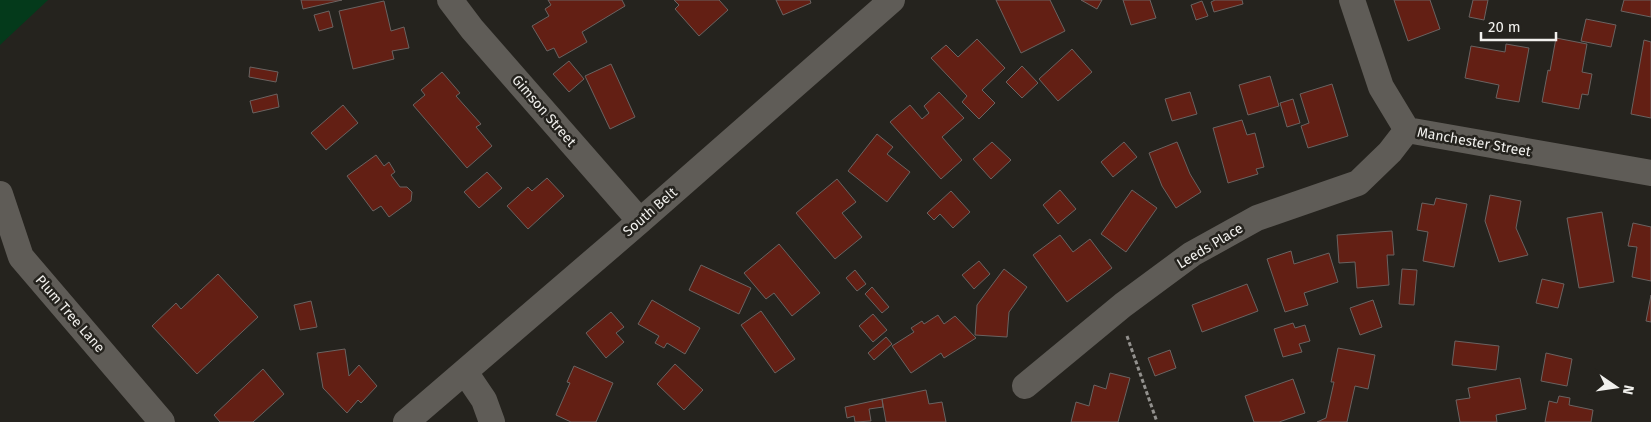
<svg xmlns="http://www.w3.org/2000/svg" width="1651" height="422" font-family="'Fira Sans',sans-serif">
<style>
.green{fill:#043a1b}
.building{fill:#631f14;stroke:#6a6361}
.lines{fill:none;stroke-linecap:round;stroke-linejoin:round}
.path{stroke:#93918e;stroke-width:3;stroke-dasharray:4 2.5;stroke-linecap:butt}
.minor{stroke:#5f5c57;stroke-width:26}
.labels{text-anchor:middle;dominant-baseline:central;stroke-width:5;stroke-linejoin:round;paint-order:stroke}
.street-label{font-size:14px;fill:#f1f0ed;stroke:#25231e}
</style>
<rect width="100%" height="100%" fill="#25231e"/>
<path class="green" d="M0 0H48L0 45Z"/>
<path class="building" d="M301 0H342L303 9Z
M548 0H622L625 6 582 32 587 42 559 58 554 48 547 51 532 26 549 16 545 9 551 5Z
M674 0H719L728 10 699 36 675 9 679 5Z
M776 0H810L811 3 783 15Z
M996 0H1050L1065 31 1021 53Z
M1081 0H1102L1097 9Z
M1123 0H1150L1156 18 1131 25Z
M1215 0H1242L1243 4 1214 12 1211 2Z
M1394 0H1430L1440 29 1408 41Z
M1473 0H1488L1484 20 1469 17Z
M1624 0H1651V17L1621 11Z
M384 1 391 31 404 27 409 48 392 51 394 59 353 69 339 11Z
M1202 1 1208 16 1196 20 1191 5Z
M329 11 333 27 319 31 314 15Z
M1586 19 1616 25 1611 47 1581 41Z
M1556 38 1587 44 1582 72 1592 74 1588 95 1582 94 1579 109 1542 102 1548 70 1550 71Z
M977 39 1005 68 982 90 995 103 979 119 962 102 967 96 931 58 946 45 958 57Z
M1644 40 1651 42V118L1631 114Z
M1506 44 1529 48 1519 102 1496 98 1499 85 1465 78 1471 46 1505 52Z
M1072 49 1092 72 1058 101 1039 79Z
M569 61 584 79 569 92 553 74Z
M611 64 635 117 610 129 585 76Z
M1022 66 1038 83 1022 98 1006 82Z
M250 67 278 72 276 82 249 77Z
M442 72 460 93 456 96 481 124 476 127 492 146 467 168 413 105 425 95 421 90Z
M1270 76 1279 106 1248 115 1239 85Z
M1332 84 1348 136 1308 148 1301 126 1309 123 1300 94Z
M939 92 964 118 942 137 962 160 941 179 890 122 910 105 922 119 929 113 924 106Z
M1190 92 1197 114 1172 121 1165 99Z
M277 94 279 107 253 113 250 101Z
M1293 99 1300 123 1287 127 1280 103Z
M343 105 358 123 326 150 311 133Z
M1242 120 1247 135 1255 133 1264 167 1256 169 1258 174 1228 183 1213 128Z
M877 134 893 147 887 154 910 172 887 202 848 171Z
M992 142 1011 160 991 179 973 159Z
M1124 142 1137 157 1113 177 1101 162Z
M1177 142 1190 174 1201 192 1176 208 1162 186 1149 153Z
M376 155 384 166 389 162 395 172 391 175 400 187H407L412 192 411 201 389 217 381 206 373 211 347 176Z
M487 172 502 188 479 208 464 192Z
M547 178 564 196 528 229 507 206 528 187 532 191Z
M837 179 856 202 842 213 862 237 835 259 796 213Z
M1060 190 1076 209 1058 224 1043 205Z
M1132 190 1157 208 1126 252 1101 234Z
M951 191 970 212 953 228 940 214 934 220 927 213Z
M1490 195 1521 201 1516 228 1528 255 1499 262 1485 221Z
M1436 198 1467 204 1454 267 1423 261 1428 232 1417 230 1422 203 1434 205Z
M1602 212 1614 282 1579 288 1567 218Z
M1633 223 1651 227V281L1632 277 1637 247 1628 246Z
M1392 231 1394 255H1387L1389 285 1357 288 1355 262 1339 263 1337 235Z
M1060 235 1073 252 1090 239 1112 268 1067 302 1033 255Z
M779 244 820 293 792 316 774 293 766 299 744 273Z
M1291 251 1294 264 1329 253 1338 282 1304 293 1308 305 1285 312 1267 259Z
M979 261 990 274 974 289 962 275Z
M701 265 751 288 739 314 689 290Z
M1004 269 1027 287 1009 312 1007 337 975 335 977 305Z
M1402 269 1417 270 1414 305 1399 304Z
M855 270 866 284 857 291 846 278Z
M218 274 258 317 197 374 152 326 176 303 181 309Z
M1542 279 1564 284 1558 308 1536 303Z
M1247 284 1258 311 1202 332 1192 305Z
M872 287 889 307 882 313 865 294Z
M1651 295V322L1646 321Z
M652 300 700 328 685 354 667 343 664 348 655 343 659 336 638 324Z
M1373 300 1382 327 1360 335 1350 308Z
M311 301 317 327 300 330 294 305Z
M761 311 795 359 775 373 741 325Z
M611 312 624 327 616 333 624 342 606 358 586 333Z
M873 314 887 330 873 342 859 326Z
M938 315 944 324 955 316 976 338 944 358 941 353 911 373 892 346 914 332 911 328 922 321 924 324Z
M1293 323 1295 328 1305 325 1310 341 1299 344 1302 352 1283 357 1274 329Z
M886 337 892 344 874 360 868 353Z
M1455 341 1499 346 1496 370 1452 365Z
M1338 348 1375 355 1368 389 1355 386 1347 422H1317L1326 418 1334 382H1331Z
M345 349 349 376 359 365 377 386 361 403 358 400 347 413 323 388 317 353Z
M1170 350 1176 368 1155 376 1148 358Z
M1546 353 1572 359 1567 386 1541 381Z
M675 364 703 390 684 410 657 384Z
M574 366 613 383 596 422H571L556 415 570 383 567 382Z
M263 369 284 394 253 422H220L214 415Z
M1110 373 1130 378 1118 422H1071L1076 402 1089 406 1094 385 1106 389Z
M1520 378 1526 409 1496 415 1497 422H1460L1456 400 1470 398 1468 388Z
M1293 379 1305 413 1279 422H1254L1245 396Z
M926 390 929 404 942 402 946 422H886L882 399Z
M1559 396 1570 398 1569 405 1593 410 1591 422H1545L1549 401 1557 403Z
M882 399 883 407 869 409 871 421 855 422 854 416 847 418 845 407Z"/>
<g class="lines">
<path class="path" d="M1127 336 1157 422"/>
<path class="minor" d="M450 0 472 29 640 221
M1352 0 1381 87 1407 130 1651 173
M0 194 21 257 162 422
M465 372 484 400 492 422
M1025 386 1123 305 1192 254 1257 218 1358 183 1390 152 1407 130
M406 422 640 221 892 0"/>
</g>
<g class="labels">
<g class="street-label">
<text transform="translate(544 111) rotate(49)">Gimson Street</text>
<text transform="translate(1474 142) rotate(10)">Manchester Street</text>
<text transform="translate(650 212) rotate(-41)">South Belt</text>
<text transform="translate(1210 246) rotate(-31)">Leeds Place</text>
<text transform="translate(70 314) rotate(49)">Plum Tree Lane</text>
</g>
</g>
<g transform="translate(1616 387) rotate(103)" stroke="#25231e" stroke-width="4" paint-order="stroke">
<path d="M0-4L9 19L0 12L-9 19Z" fill="#f1f0ed"/>
<text y="-8" font-size="14" font-weight="bold" text-anchor="middle" fill="#f1f0ed">N</text>
</g>
<path d="M1481 32v8h75v-8" fill="none" stroke="#f1f0ed" stroke-width="2.5"/>
<text x="1488" y="32" font-size="15" fill="#f1f0ed" stroke="#25231e" stroke-width="4" paint-order="stroke">20 m</text>
</svg>
